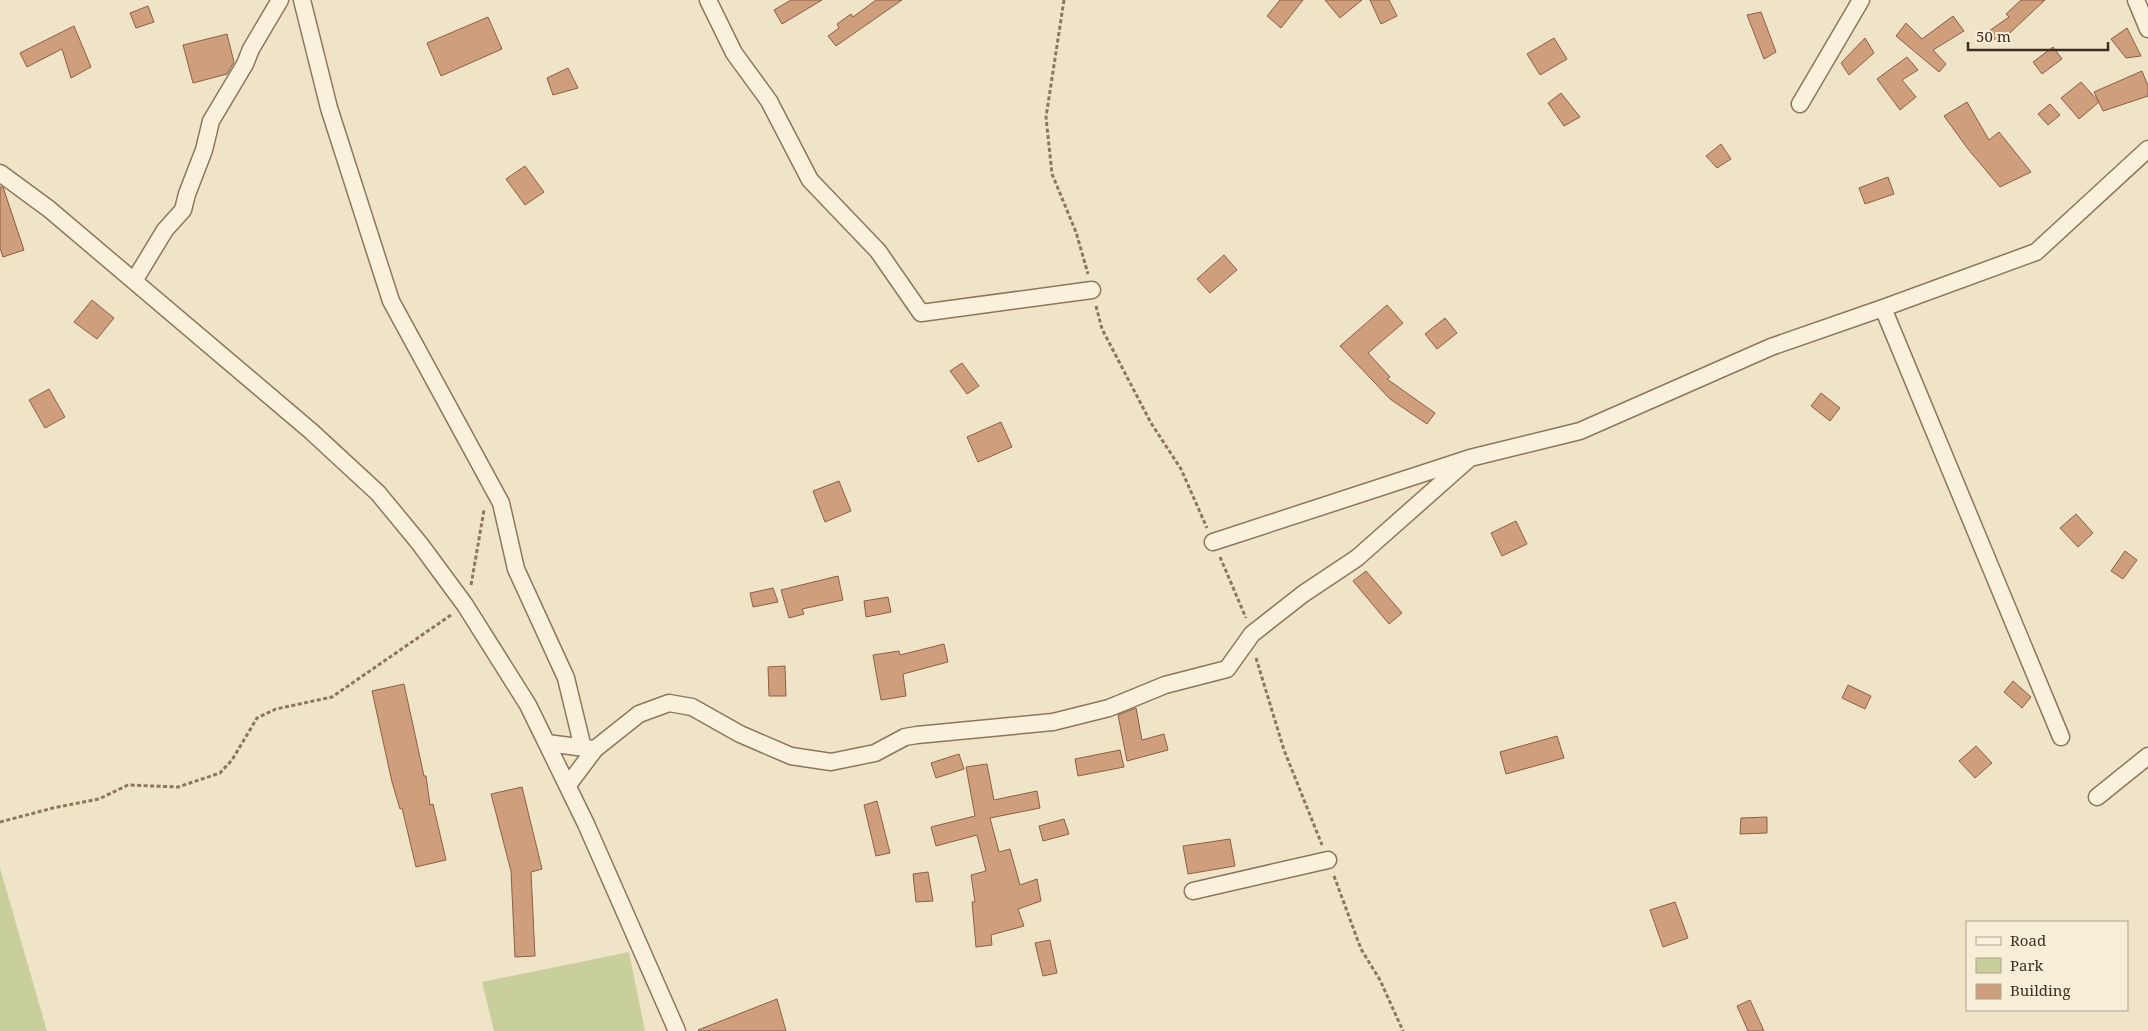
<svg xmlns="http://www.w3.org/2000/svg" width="2148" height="1031" font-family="'Noto Serif',serif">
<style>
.green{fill:#c9cf9b}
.building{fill:#cf9f7d;stroke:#8d5f41}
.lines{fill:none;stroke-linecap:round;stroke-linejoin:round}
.street-casing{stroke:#8d765c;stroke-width:19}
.path{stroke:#8d765c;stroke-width:3;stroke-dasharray:4 2.5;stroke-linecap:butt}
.street{stroke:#faf1dc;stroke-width:16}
</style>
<rect width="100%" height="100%" fill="#f0e4c8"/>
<path class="green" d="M0 868 47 1031H0Z
M629 952 645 1031H494L482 982Z"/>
<path class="building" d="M791 0H822L782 24 774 10Z
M876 0H902L836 46 828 36 839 28 837 24 851 14 853 17Z
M1280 0H1303L1281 28 1267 16Z
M1325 0H1362L1340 18Z
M1370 0H1389L1397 16 1381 24Z
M2021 0H2045L1998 44 1989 31 2009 17 2006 14Z
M148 6 154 22 136 28 130 13Z
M1761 12 1776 52 1764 59 1747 15Z
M1953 16 1964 31 1933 50 1946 64 1939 72 1896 36 1906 23 1922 39Z
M488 17 502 49 441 76 427 43Z
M74 26 91 67 71 78 62 49 27 67 20 53Z
M2127 28 2141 56 2126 58 2111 39Z
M227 34 234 62 227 74 193 83 183 45Z
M1554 38 1567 59 1540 75 1527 54Z
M1865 38 1874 53 1849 75 1841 63Z
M2053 47 2062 59 2042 74 2033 62Z
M1907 57 1918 70 1902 80 1916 97 1900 110 1877 79Z
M568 68 578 88 553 95 547 78Z
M2142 71 2148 86V96L2103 111 2094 92Z
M2081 82 2099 102 2079 119 2061 98Z
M1561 93 1580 117 1564 126 1548 103Z
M1967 102 1989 140 1999 132 2031 172 2000 187 1968 149 1944 116Z
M2050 104 2060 115 2048 125 2038 114Z
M1721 144 1731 159 1717 168 1706 156Z
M525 166 544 192 525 205 506 179Z
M1888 177 1894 194 1865 204 1859 188Z
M0 187H3L24 250 3 257 0 248Z
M1224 255 1237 270 1210 293 1197 279Z
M92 300 114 318 97 339 74 322Z
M1387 305 1403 323 1368 353 1390 377 1387 379 1435 413 1427 424 1390 399 1340 346Z
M1445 318 1457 333 1437 349 1425 334Z
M962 363 979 386 967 394 950 371Z
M49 389 65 417 45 428 29 400Z
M1821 393 1840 408 1830 421 1811 406Z
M1001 422 1012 447 978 462 967 437Z
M839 481 851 511 825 522 813 491Z
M2076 514 2093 533 2078 547 2060 528Z
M1516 521 1527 544 1502 556 1491 533Z
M2125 551 2137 560 2123 579 2111 571Z
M1366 571 1402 613 1389 624 1353 581Z
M838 576 843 600 802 609 804 614 789 618 781 590Z
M773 588 778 602 753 607 750 593Z
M888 597 891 612 866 617 864 601Z
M944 644 948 662 903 674 906 696 881 700 873 655 899 651 900 655Z
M785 666 786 696H769L768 667Z
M2013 681 2031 697 2022 708 2004 692Z
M404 684 424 776H426L430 805 433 804 446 860 416 867 402 808 400 809 392 782 372 691Z
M1848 685 1871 696 1865 709 1842 698Z
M1136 708 1142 740 1164 734 1168 750 1127 761 1118 715Z
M1557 736 1564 758 1506 774 1500 752Z
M1976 746 1992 763 1975 778 1959 761Z
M1120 750 1124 767 1078 776 1075 759Z
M959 754 964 769 936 778 931 763Z
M987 764 994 800 1037 791 1040 808 990 818 999 852 1010 849 1020 885 1037 879 1041 901 1018 909 1024 926 991 935 992 945 976 947 972 902H975L971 875 986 871 977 835 936 846 931 827 975 816 966 767Z
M522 787 542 869 531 872 535 956 515 957 511 871 491 794Z
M877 801 890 853 876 856 864 805Z
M1767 817V833L1740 834 1741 818Z
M1064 819 1069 834 1043 841 1039 826Z
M1230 839 1235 866 1188 874 1183 846Z
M928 872 933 901 916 902 913 874Z
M1675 902 1688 938 1663 947 1650 910Z
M1050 940 1057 973 1043 976 1035 943Z
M777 999 786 1031H699L698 1030Z
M1750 1000 1764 1031H1748L1737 1006Z"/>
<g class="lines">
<defs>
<path id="street" d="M302 0 329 108 391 301 501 503 516 569 566 678 583 748
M708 0 734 53 769 101 810 180 878 251 921 313 1092 290
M2136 0 2148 29
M1800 104 1861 0
M0 173 49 209 312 432 378 493 420 544 465 605 528 705 586 824 677 1031
M134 281 165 230 183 210 187 194 204 150 211 121 245 64 251 49 280 0
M1883 308 2061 737
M1213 542 1470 458 1580 431 1771 347 1883 308 2036 252 2148 149
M547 743 593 749
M568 785 595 749 639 714 669 703 692 707 740 734 791 756 831 762 875 753 905 737 917 735 1053 722 1109 708 1165 685 1227 669 1252 634 1303 594 1357 558 1470 458
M2097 797 2148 756
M1193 891 1328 860"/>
</defs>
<use href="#street" class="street-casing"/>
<path class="path" d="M1064 0 1046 117 1052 174 1076 232 1088 274
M1096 306 1102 329 1151 423 1181 469 1207 528
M1220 557 1246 618
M471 585 484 510
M1256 658 1284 750 1322 845
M0 822 53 808 99 799 128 785 178 787 220 773 232 760 257 718 276 709 332 697 451 615
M1334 876 1361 949 1380 980 1403 1031"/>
<use href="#street" class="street"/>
</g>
<rect x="1966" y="921" width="162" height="90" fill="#f7eed8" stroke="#ada18e"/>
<rect x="1976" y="937" width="25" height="8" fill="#faf1dc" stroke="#ada18e"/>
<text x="2010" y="946" font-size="15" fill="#3d2e20">Road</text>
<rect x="1976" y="958" width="25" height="15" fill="#c9cf9b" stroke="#ada18e"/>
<text x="2010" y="971" font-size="15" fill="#3d2e20">Park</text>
<rect x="1976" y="984" width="25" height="15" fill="#cf9f7d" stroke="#ada18e"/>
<text x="2010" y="996" font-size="15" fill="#3d2e20">Building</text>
<path d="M1968 42v8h140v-8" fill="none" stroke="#3d2e20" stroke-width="2.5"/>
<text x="1976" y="42" font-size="15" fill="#3d2e20" stroke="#f7eed8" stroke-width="4" paint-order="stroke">50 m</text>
</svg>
